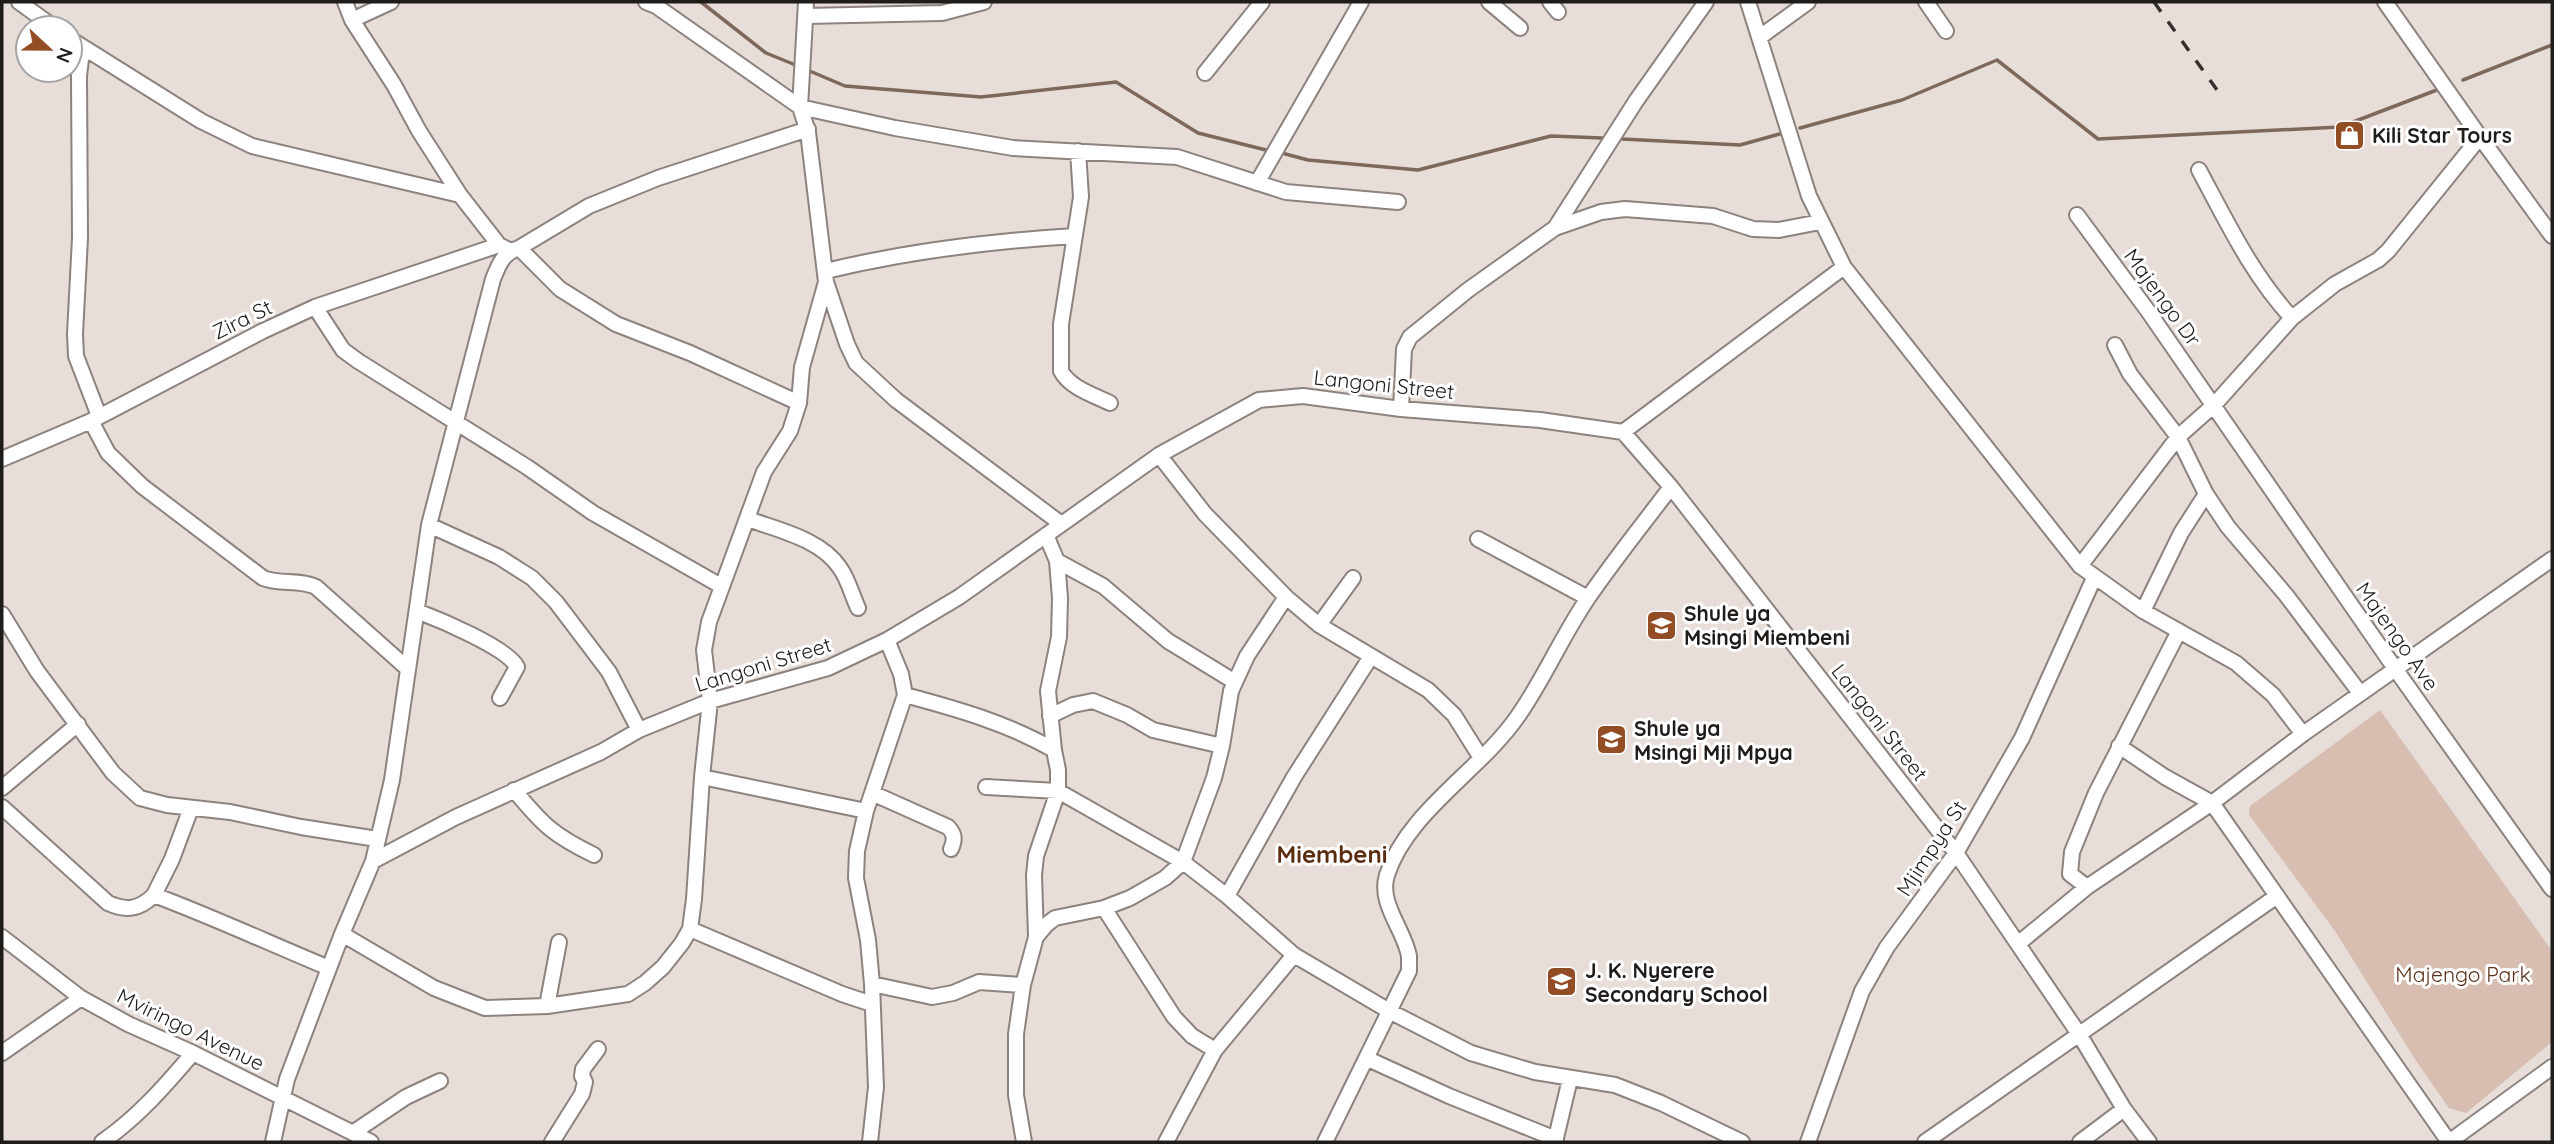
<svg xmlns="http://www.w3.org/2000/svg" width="2554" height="1144" font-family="Quicksand,sans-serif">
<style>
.green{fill:#d8beb1}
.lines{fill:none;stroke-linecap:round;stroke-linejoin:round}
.stream{stroke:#7e685c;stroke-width:3.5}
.minor-casing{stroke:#8c837f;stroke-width:18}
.minor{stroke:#fff;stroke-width:14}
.rail{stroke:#35312f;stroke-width:3.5;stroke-dasharray:12 12;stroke-linecap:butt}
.labels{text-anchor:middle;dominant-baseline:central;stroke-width:6;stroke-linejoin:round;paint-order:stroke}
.poi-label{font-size:21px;font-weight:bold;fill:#1f1c1a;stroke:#fff;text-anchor:start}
.street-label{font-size:21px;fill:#1f1c1a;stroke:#fff}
.park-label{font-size:21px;fill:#5c3018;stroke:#fff}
.quarter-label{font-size:24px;font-weight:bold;fill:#5c2c11;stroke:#fff}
</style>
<rect width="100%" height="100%" fill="#e8ded9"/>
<path class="green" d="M2380 710 2552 951V1042L2466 1113 2449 1108 2418 1064 2335 931 2249 815 2250 806Z"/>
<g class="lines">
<path class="stream" d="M701 2 766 53 798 66
M805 69 845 86 981 97 1116 82 1198 133 1270 151
M2463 80 2552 45
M1800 128 1902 100 1997 60 2098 139 2340 127 2442 88
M1622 139 1740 145 1783 133
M1278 152 1308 160 1418 170 1551 136 1602 138"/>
<defs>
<path id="minor" d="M19 2 55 28
M345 2 352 20 394 85 419 131 460 195 499 245
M646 2 656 6 800 107 895 128 1013 148 1177 157 1286 192 1398 202
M806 2 800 107 808 132 826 282 847 344 856 363 896 400 1060 523
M1489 2 1520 28
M1550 2 1558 12
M1748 2 1809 196 1844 267 2080 566 2143 611 2236 663 2273 695 2303 734
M1926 2 1946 31
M2385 2 2480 137 2552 236
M806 16 942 13 984 2
M352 20 391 2
M1760 37 1808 2
M70 39 201 121 252 146 460 195
M86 50 81 59 79 76 80 238 75 334 76 356 99 416
M1205 73 1262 2
M1078 151 1081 197 1061 324V371C1070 388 1094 395 1110 403
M2199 170C2227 222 2252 275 2292 318
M1257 183 1361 2
M2077 215 2148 311 2396 670 2552 889
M1555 228 1601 212 1625 209 1713 216 1753 229 1779 230 1820 222
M519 248 560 289 616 324 690 353 799 403
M826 271C908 251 991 241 1075 236
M315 307 343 350 358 361 527 467 593 513 721 586
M2115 345 2130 374 2178 437 2206 494 2228 527 2286 595 2360 693
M1401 409 1404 349 1410 337 1468 290 1555 228 1636 101 1706 2
M91 421 108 453 142 486 263 578C280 585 299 579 316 587L408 669
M1623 432 1844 267
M1159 455 1205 514 1286 597 1319 625 1428 690 1454 715 1481 758
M2 459 91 421 263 331 315 307 499 245 511 251
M748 519C778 530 821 539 840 568 848 579 852 595 858 608
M429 525 499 557 532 578 556 602 609 672 639 730
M1478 539 1588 598
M1057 561 1103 586 1168 641 1235 682
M2080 566 2178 437 2214 405 2292 318 2335 284 2378 260 2388 251 2480 137
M417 611C438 619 508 648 517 667L500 698
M2143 611 2181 533 2206 494
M2 614 37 671 113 773 140 798 167 805 230 812 301 827 377 839
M1319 625 1353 578
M905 695C957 709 1007 723 1054 750
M1050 716 1073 705 1093 701 1127 715 1153 730 1222 746
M2119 746 2165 777 2212 803 2449 1142
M702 777 866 811
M986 787 1058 791 1183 862 1227 896 1294 955 1391 1012 1471 1053 1535 1072 1615 1085 1661 1103 1742 1142
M2 788 78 724
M514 790C543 825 553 835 594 855
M872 793 948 827C955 834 955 840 951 849
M2 807 108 903C126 911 139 910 154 895 213 917 271 944 329 968
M373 861 456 817 601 752 639 730 710 701 828 668 887 640 959 597 1159 455 1259 400 1303 396 1401 409 1540 420 1623 432 1671 487 1956 853 2079 1034 2124 1109 2149 1142
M2087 887 2070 874 2072 852 2096 793 2179 631
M154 895 172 859 191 808
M1227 896 1294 777 1370 658
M1104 908 1174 1017 1192 1036 1215 1050
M690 929 842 994 872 1004
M342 934 434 988 485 1008 547 1006 628 994 645 983 663 967 682 943 690 929 694 899 702 777 710 701 704 650 709 622 764 472 790 431 799 403 802 367 826 282
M2 937 81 998 128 1024 193 1053 371 1142
M1036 937 1034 875 1036 856 1058 791V770L1054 750 1048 691 1059 637 1060 598 1057 561 1046 535
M2019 943 2087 887 2212 803 2303 734 2552 559
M872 984 932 997 953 993 979 982 1023 985 1036 937 1046 925 1055 918 1104 908 1130 898 1165 878 1183 862 1214 778 1222 746 1231 691 1247 656 1286 597
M1023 985 1016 1034V1095L1024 1142
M547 1006 559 942
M2 1053 81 998
M1368 1059 1449 1096 1556 1139
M354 1132 406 1097 440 1081
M102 1142C138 1117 165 1086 193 1053
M273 1142 287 1079 342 934 373 861 392 780 429 525 493 279C499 264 503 253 519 248L589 206 658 178 808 129
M552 1142 582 1094 585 1082 582 1076 583 1069 598 1049
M870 1142 876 1087 872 984 868 940 856 878 857 851 866 811 905 695 901 674 887 640
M1166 1142 1215 1050 1294 955
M1325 1142 1409 971C1409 966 1409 961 1409 956 1404 929 1378 903 1387 875 1407 812 1481 770 1518 716 1544 679 1562 636 1588 598 1614 560 1643 524 1671 487
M1555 1142 1570 1079
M1808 1142 1862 991 1887 947 1956 853 2022 738 2094 578
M1925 1142 2277 896
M2080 1142 2124 1109
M2449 1142 2552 1067"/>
</defs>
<use href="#minor" class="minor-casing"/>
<use href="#minor" class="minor"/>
<path class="rail" d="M2154 2 2222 97"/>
</g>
<defs>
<symbol id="shop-square" viewBox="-11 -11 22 22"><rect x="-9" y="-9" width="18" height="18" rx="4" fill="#934d25" stroke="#fff"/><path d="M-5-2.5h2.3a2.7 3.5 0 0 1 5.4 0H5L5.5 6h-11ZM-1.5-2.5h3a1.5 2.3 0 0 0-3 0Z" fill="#fff"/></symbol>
<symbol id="school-square" viewBox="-11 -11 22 22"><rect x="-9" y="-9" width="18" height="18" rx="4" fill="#934d25" stroke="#fff"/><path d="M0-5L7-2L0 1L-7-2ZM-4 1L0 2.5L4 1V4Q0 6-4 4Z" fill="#fff"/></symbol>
</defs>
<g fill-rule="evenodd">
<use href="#shop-square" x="2332" y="118" width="35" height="35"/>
<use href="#school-square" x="1644" y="608" width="35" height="35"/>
<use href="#school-square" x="1594" y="722" width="35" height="35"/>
<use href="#school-square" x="1544" y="964" width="35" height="35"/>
</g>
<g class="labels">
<g class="poi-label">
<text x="2372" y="135">Kili Star Tours</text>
<text x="1684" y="613">Shule ya<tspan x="1684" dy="24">Msingi Miembeni</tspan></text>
<text x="1634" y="728">Shule ya<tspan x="1634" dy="24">Msingi Mji Mpya</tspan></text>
<text x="1585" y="970">J. K. Nyerere<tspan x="1585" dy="24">Secondary School</tspan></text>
</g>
<g class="street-label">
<text transform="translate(2163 297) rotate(54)">Majengo Dr</text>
<text transform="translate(242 319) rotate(-26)">Zira St</text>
<text transform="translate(1384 384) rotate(6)">Langoni Street</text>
<text transform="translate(2398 636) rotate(55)">Majengo Ave</text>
<text transform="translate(763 664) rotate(-17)">Langoni Street</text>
<text transform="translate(1880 722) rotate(52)">Langoni Street</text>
<text transform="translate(1931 848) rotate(-57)">Mjimpya St</text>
<text transform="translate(191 1029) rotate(26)">Mviringo Avenue</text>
</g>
<g class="park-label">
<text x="2463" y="974">Majengo Park</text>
</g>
<g class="quarter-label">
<text x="1332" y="854">Miembeni</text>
</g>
</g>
<rect width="2554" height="1144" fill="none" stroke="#1f1c1a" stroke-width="7"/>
<g transform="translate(49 49) rotate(112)"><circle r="33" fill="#ffffff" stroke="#a5a4a3" stroke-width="2"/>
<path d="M0-5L12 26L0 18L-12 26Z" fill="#934d25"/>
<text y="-10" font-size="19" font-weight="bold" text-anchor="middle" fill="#1f1c1a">N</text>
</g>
</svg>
